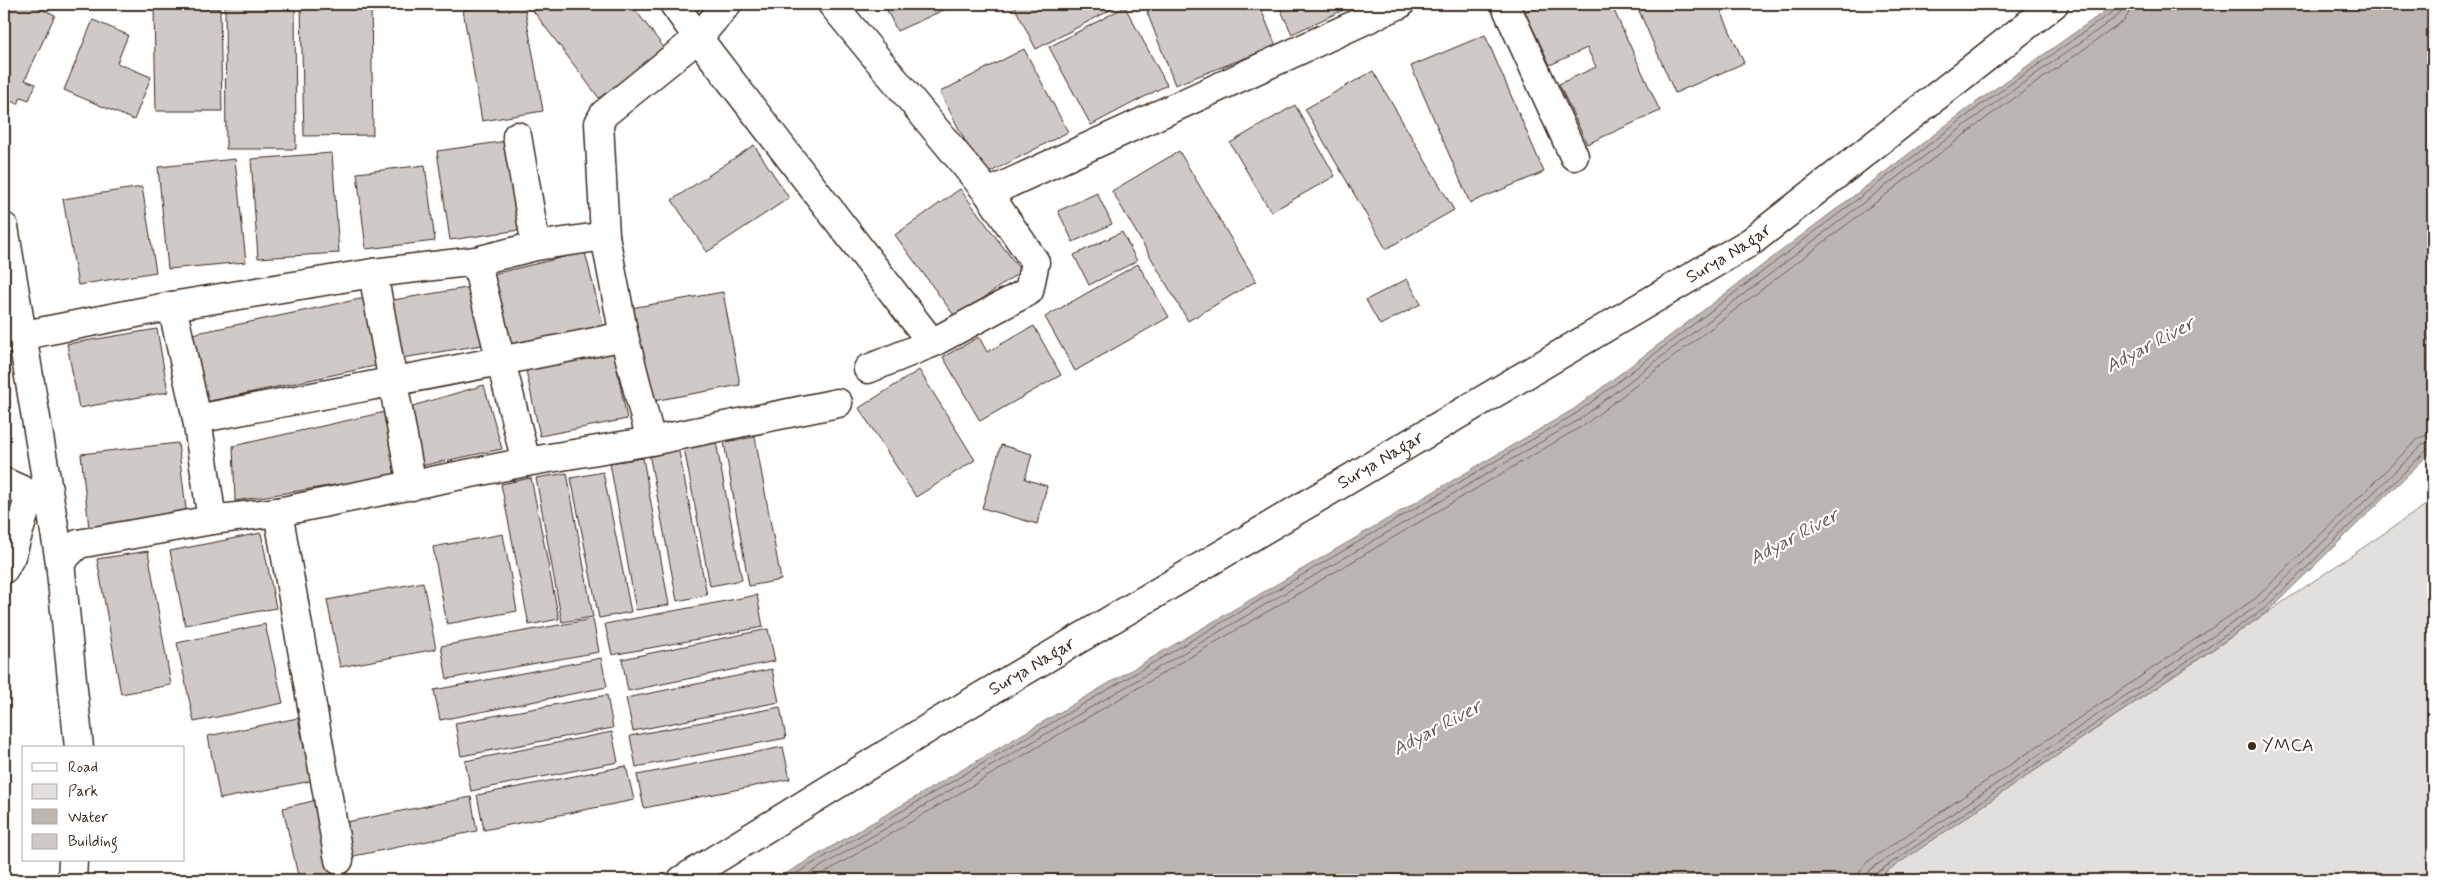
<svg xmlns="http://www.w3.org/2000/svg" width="2437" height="884" font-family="Mynerve,sans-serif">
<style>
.green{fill:#e2e0de;stroke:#8e857e}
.water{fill:#bcb6b3;stroke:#887e77}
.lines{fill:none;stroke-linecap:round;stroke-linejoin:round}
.shore{stroke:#6f625a;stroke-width:1}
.building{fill:#cfcac7;stroke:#3b2a1e}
.minor-casing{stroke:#3b2a1e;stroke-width:31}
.minor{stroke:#fff;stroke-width:28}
.poi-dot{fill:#3b2a1e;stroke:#fff;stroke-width:2}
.labels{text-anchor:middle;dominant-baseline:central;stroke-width:4.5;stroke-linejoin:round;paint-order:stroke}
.street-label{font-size:18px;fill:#3b2a1e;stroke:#fff}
.poi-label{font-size:18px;fill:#3b2a1e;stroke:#fff;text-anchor:start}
.water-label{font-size:19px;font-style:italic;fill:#685b52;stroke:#fff}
</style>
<rect width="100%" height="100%" fill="#fff"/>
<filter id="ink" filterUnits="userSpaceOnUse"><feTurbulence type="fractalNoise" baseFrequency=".02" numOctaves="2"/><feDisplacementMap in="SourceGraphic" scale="10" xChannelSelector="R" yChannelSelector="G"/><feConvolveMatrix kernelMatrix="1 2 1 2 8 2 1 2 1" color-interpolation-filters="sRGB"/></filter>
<g filter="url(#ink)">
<path class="green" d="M2433 500V880H1874Z"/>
<path class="water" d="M2115 4H2433V450L2267 612 1874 880H775L1574 409 1978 101Z"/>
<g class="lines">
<path class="shore" d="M785 880 1577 413 1981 105 2115 10 2117 4
M798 880 1580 419 1985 110 2119 15 2124 4
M812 880 1584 425 1989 116 2124 21 2129 13 2131 4
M1858 880 1860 871 1867 862 2256 598 2419 438 2433 433
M1866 880 1867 874 1871 869 2260 604 2423 444 2433 441
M1872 880 1875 874 2264 609 2428 449 2433 447"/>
</g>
<path class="building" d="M4 4H30L55 15 25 80 36 84 29 100 21 97 18 104 4 98Z
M225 4H295L296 149H226Z
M504 4H524L543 111 482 121 463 10Z
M528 4H631L665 49 599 98Z
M884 4H957L897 31Z
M1013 4H1122L1036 49Z
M1169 4H1259L1276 46 1175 85 1147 12Z
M1278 4H1356L1292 34Z
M1542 4H1611L1660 111 1587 144 1559 84 1596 67 1587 48 1550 65 1525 12Z
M1636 4H1718L1744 63 1675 93Z
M371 5 373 135 304 136 301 6Z
M1125 7 1167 85 1091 125 1049 47Z
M220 8 222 111H156L154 9Z
M93 20 128 35 117 63 151 77 134 120 64 90Z
M1485 35 1544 172 1470 203 1411 66Z
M1024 49 1068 132 983 176 940 92Z
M1373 71 1454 210 1386 249 1305 109Z
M1295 105 1335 176 1271 212 1230 143Z
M514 140 527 229 450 240 437 151Z
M754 145 789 198 707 252 672 200Z
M1179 151 1256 281 1188 321 1112 191Z
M332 153 339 253 258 258 251 159Z
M235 159 246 262 168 269 158 167Z
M425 165 435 241 366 249 357 173Z
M142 187 156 272 78 285 63 199Z
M960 189 1021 271 956 318 895 235Z
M1097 193 1112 224 1073 242 1058 211Z
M1122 232 1137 261 1089 285 1074 255Z
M585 252 604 329 513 351 493 274Z
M1138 264 1169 317 1075 371 1045 317Z
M1407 279 1421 304 1380 325 1366 300Z
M472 287 482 345 396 359 387 301Z
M723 292 740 385 648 402 631 308Z
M370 297 384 364 206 402 192 334Z
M1034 326 1061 375 980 421 943 357 979 337 987 352Z
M157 329 168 392 79 408 67 344Z
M612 344 627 419 540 436 524 361Z
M919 370 975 460 916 497 859 408Z
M484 385 502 449 416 467 409 407Z
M385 412 404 474 235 501 233 446Z
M755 437 781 580 749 586 724 442Z
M677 442 707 595 677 601 648 448Z
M716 442 742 580 710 586 684 448Z
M178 443 187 517 89 528 81 454Z
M1001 445 1032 454 1025 479 1047 486 1037 524 982 508Z
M643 458 669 605 636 610 610 463Z
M603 472 631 612 599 618 571 478Z
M567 473 593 617 562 622 536 478Z
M531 478 559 619 529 625 501 484Z
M4 497 17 503 4 552Z
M261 533 276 608 185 625 170 551Z
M503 534 517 611 447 624 433 547Z
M148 551 171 685 121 694 97 559Z
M423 582 436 649 340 667 327 600Z
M757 595 763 627 612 655 605 624Z
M593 619 599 652 447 679 441 646Z
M265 624 283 703 194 722 177 643Z
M768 629 775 661 628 691 622 659Z
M601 658 607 687 440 720 434 690Z
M772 669 779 702 633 731 626 698Z
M607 695 613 728 461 756 455 723Z
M780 707 786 738 636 767 630 736Z
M298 718 311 781 220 799 208 736Z
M612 732 618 762 471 791 465 761Z
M783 747 790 779 644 808 637 775Z
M626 766 634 800 484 830 477 795Z
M471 797 477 831 349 857 342 823Z
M317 800 335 880H299L283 808Z"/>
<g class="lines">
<defs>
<g id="minor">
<path d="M674 4 698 38 932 343 1029 291 1035 262 988 193 832 4"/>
<path d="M1505 4 1574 156"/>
<path d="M517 136 536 246"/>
<path d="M988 193 1400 4"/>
<path d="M4 227 60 562 79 748"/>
<path d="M476 261 526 462"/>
<path d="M373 273 412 486"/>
<path d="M172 306 197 419 212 520"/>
<path d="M4 339 172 306 373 273 476 261 536 246 605 236"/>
<path d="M868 369 932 343"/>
<path d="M197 419C339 391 482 366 624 336"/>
<path d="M651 441 624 336 605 236 599 123 604 114 698 38 727 4"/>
<path d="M4 482 24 491 28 502 11 556 4 569"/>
<path d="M278 512 339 860"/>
<path d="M60 562 78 544 212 520 278 512 526 462 651 441 838 403"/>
<path d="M72 880 73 860"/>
<path id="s1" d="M682 880 945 718 1752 241 2054 4"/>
</g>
</defs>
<use href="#minor" class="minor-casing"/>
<use href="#minor" class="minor"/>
</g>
</g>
<circle class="poi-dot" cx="2252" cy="746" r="5"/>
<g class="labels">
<g class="street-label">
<text stroke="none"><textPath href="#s1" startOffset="1220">Surya Nagar</textPath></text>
<text stroke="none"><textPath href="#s1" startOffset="815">Surya Nagar</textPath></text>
<text stroke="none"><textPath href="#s1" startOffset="410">Surya Nagar</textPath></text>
</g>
<g class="poi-label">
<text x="2262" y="746">YMCA</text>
</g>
<g class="water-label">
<text transform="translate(2150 345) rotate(-28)">Adyar River</text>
<text transform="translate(1794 537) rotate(-28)">Adyar River</text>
<text transform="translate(1437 728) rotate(-28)">Adyar River</text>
</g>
</g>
<rect width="2437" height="884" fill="none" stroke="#fff" stroke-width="20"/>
<rect x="10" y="10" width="2417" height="864" fill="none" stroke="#3b2a1e" stroke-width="2" filter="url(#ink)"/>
<rect x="22" y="746" width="162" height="115" fill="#ffffff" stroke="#b1aaa5"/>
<rect x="32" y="763" width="25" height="8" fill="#ffffff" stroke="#b1aaa5"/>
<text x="68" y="772" font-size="15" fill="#3b2a1e">Road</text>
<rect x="32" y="784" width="25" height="15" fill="#e2e0de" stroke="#b1aaa5"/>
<text x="68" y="796" font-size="15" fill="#3b2a1e">Park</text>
<rect x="32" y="809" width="25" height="15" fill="#bcb6b3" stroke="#b1aaa5"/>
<text x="68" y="822" font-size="15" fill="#3b2a1e">Water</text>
<rect x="32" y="834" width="25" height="15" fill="#cfcac7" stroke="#b1aaa5"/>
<text x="68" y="846" font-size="15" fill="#3b2a1e">Building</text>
</svg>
